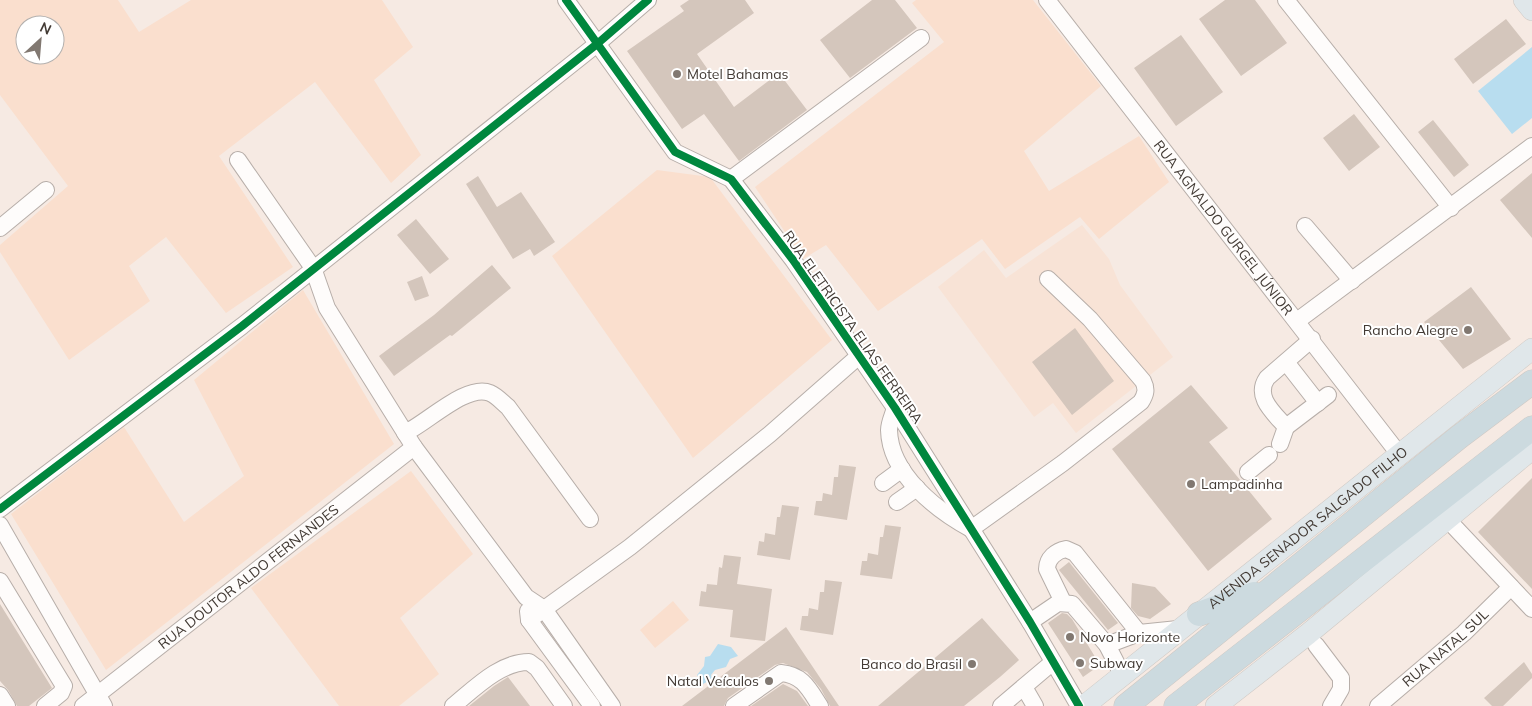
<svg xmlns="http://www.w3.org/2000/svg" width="1532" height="706" font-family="Mulish,sans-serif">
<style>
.built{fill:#f8e3d6}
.green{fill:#fadfce;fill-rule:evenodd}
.water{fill:#b8ddef}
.building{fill:#d4c6bc}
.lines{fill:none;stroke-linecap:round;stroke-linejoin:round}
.minor-casing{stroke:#b7aea9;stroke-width:18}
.major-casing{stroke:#cfc9c4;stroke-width:22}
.highway-casing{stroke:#cfc9c4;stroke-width:25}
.minor{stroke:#fefcfb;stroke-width:16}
.major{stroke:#e0e7ea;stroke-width:21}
.highway{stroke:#ccdadf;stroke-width:24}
.cycleway-casing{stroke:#fff;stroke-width:11}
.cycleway{stroke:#00873e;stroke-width:8}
.poi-dot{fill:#817871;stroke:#fff;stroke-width:2}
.labels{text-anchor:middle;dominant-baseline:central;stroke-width:4;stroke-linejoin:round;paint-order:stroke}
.poi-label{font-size:14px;fill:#423a34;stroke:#fff;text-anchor:start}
.street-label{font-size:14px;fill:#423a34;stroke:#fff}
</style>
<rect width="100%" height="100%" fill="#f6eae3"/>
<path class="built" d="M1082 225 1109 259 1120 285 1173 357 1076 433 1053 403 1034 417 938 287 984 250 1006 278Z"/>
<path class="green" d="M0 0H118L139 32 191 0H382L413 47 374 80 421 155 391 183 315 82 219 156 293 267 226 313 166 237 129 266 150 301 69 360 0 252V245L68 186 0 95ZM25 25H55V55H25Z
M916 0H1033L1101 86 1024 151 1049 191 1139 136 1169 182 1099 239 1080 217 1005 269 982 239 878 311 826 245 803 259 755 187 944 42 912 3Z
M657 170 710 177 832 340 693 458 552 256Z
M303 290 394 444 106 670 11 514 124 427 184 522 244 476 194 380Z
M411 471 473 554 400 618 439 674 399 706H339L251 588Z
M673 601 689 620 655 648 640 630Z"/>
<path class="water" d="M1532 47V118L1512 134 1478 91Z
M718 644 731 647 738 656 730 659 726 667 715 670 711 675 712 679 703 684 697 675 704 666 705 657 710 656Z"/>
<path class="building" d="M689 0H745L754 13 697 54 734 107 779 73 807 110 739 161 704 114 682 129 627 51 684 11 680 6Z
M872 0H895L917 28 850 78 820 40Z
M1225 0H1255L1287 43 1241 76 1199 19Z
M1506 19 1526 44 1473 84 1454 59Z
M1181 35 1223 92 1176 126 1134 68Z
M1354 114 1380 147 1349 171 1323 138Z
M1433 120 1469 165 1454 177 1418 132Z
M1532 173V238L1500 200Z
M478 176 497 207 521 192 555 242 534 256 530 249 513 259 466 184Z
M416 219 449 259 430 274 397 235Z
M492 265 511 288 452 336 450 335 394 376 379 356 434 315Z
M422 276 429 296 415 301 407 282Z
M1471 287 1511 339 1463 369 1424 322Z
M1075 328 1114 381 1072 415 1032 362Z
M1191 385 1228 428 1209 442 1272 519 1208 571 1112 449Z
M839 465 856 467 847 520 814 515 816 501H822L823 493 832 495 834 477H838Z
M1532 478V589L1478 532Z
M782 505 799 507 790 560 757 555 759 541 764 542 765 533 775 535 777 517H780Z
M885 525 901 527 892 579 860 575 862 561H867L868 553 878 555 880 537H883Z
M724 555 741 557 737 584 772 589 765 641 730 637 733 610 699 606 701 591 706 592 707 584 717 585 719 567 722 568Z
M1069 562 1118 623 1108 630 1059 570Z
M825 580 842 582 833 635 800 630 802 616H808L809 608 818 610 820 592H824Z
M1132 583 1155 587 1171 604 1150 619 1138 616 1131 608Z
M0 604 52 688 29 706H17L8 690 0 681Z
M1062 613 1067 614 1072 619 1100 665 1083 677 1048 623Z
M982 618 1019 660 1000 677 964 706H878Z
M786 627 839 706H830L821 689 807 672 783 663 775 665 728 698 724 706H682Z
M1524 662 1532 674V678L1503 706H1492L1484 698Z
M508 677 530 706H469L494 686Z
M783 684 797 691 808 706H751Z"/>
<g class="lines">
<defs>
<g id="minor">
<path d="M566 0 675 152 731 179 793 260 895 408 1030 622 1079 706"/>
<path id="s1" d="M1047 0 1399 454"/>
<path d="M1286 0 1451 208"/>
<path d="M238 160 313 268 327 308 414 447 526 597 544 609 612 706"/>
<path d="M731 179 921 38"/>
<path d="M1305 226 1352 281"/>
<path d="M0 228 46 190"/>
<path d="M1297 321 1532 146"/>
<path d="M1286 362 1318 403"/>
<path d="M895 408C893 415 889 423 889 430 890 474 936 510 971 529L1063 463 1141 402C1146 394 1147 389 1143 381L1090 319 1048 279"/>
<path d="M1286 427 1328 395"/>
<path d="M405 433C427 423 467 383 490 393 497 396 502 402 508 407L590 519"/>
<path d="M1280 444 1286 427C1274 413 1254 397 1267 378L1312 339"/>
<path d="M1248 472 1269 455"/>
<path d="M883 483 902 469"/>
<path d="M897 502 917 488"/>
<path d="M0 509 242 326 597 44 648 0"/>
<path d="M1447 519 1532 609"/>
<path d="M0 525 104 706"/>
<path d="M0 581 64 686 61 693 45 706"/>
<path d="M1063 602 1047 569C1047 558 1056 551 1066 549L1075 553 1139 633"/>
<path d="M528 611 529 620 592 706"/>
<path d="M529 620 630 547 770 434 860 355"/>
<path d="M1030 622 1058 603 1072 604 1107 645 1122 674"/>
<path d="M1107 645 1139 633 1178 629"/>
<path d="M1316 645 1341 678V689L1331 706"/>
<path d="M1024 687 1035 706"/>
<path d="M0 695 7 706"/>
<path id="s2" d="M83 706 414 447"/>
<path d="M453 706C475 688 500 662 529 662L537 668 564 706"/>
<path d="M734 706 781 673C803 675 809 689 820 706"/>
<path d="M1001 706 1053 662"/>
<path id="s3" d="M1378 706 1464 633 1511 587"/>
</g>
<g id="major">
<path d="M1524 0 1532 10"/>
<path id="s4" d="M1084 706 1532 349"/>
<path d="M1216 706 1308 634 1532 449"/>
</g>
<path id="highway" d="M1199 614 1254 594
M1126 706 1459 437 1532 382
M1176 706 1532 428"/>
</defs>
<use href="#minor" class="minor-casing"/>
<use href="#major" class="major-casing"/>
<use href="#highway" class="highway-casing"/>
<use href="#minor" class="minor"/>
<use href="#major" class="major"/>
<use href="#highway" class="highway"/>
<defs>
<path id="cycleway" d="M566 0 675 152 731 179 793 260 895 408 1030 622 1079 706
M0 509 242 326 597 44 648 0"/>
</defs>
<use href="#cycleway" class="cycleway-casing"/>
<use href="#cycleway" class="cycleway"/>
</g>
<g class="poi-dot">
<circle cx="677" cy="74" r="5"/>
<circle cx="1468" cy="330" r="5"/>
<circle cx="1191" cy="484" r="5"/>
<circle cx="1070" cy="637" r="5"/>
<circle cx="1080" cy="663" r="5"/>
<circle cx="972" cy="664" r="5"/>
<circle cx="769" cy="681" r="5"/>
</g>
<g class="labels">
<g class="poi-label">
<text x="687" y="74">Motel Bahamas</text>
<text x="1458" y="330" text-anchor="end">Rancho Alegre</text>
<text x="1201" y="484">Lampadinha</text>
<text x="1080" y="637">Novo Horizonte</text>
<text x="1090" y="663">Subway</text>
<text x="962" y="664" text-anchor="end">Banco do Brasil</text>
<text x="759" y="681" text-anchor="end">Natal Veículos</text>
</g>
<g class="street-label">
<text stroke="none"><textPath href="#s1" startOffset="288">RUA AGNALDO GURGEL JÚNIOR</textPath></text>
<text transform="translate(853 327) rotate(55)">RUA ELETRICISTA ELIAS FERREIRA</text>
<text stroke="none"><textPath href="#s4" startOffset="286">AVENIDA SENADOR SALGADO FILHO</textPath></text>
<text stroke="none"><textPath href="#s2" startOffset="210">RUA DOUTOR ALDO FERNANDES</textPath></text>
<text stroke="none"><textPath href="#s3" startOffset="89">RUA NATAL SUL</textPath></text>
</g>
</g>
<g transform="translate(40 40) rotate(26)"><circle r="24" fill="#ffffff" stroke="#b3b0ae"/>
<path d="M0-4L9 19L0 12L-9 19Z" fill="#817871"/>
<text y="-8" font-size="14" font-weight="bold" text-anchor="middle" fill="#423a34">N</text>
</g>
</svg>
